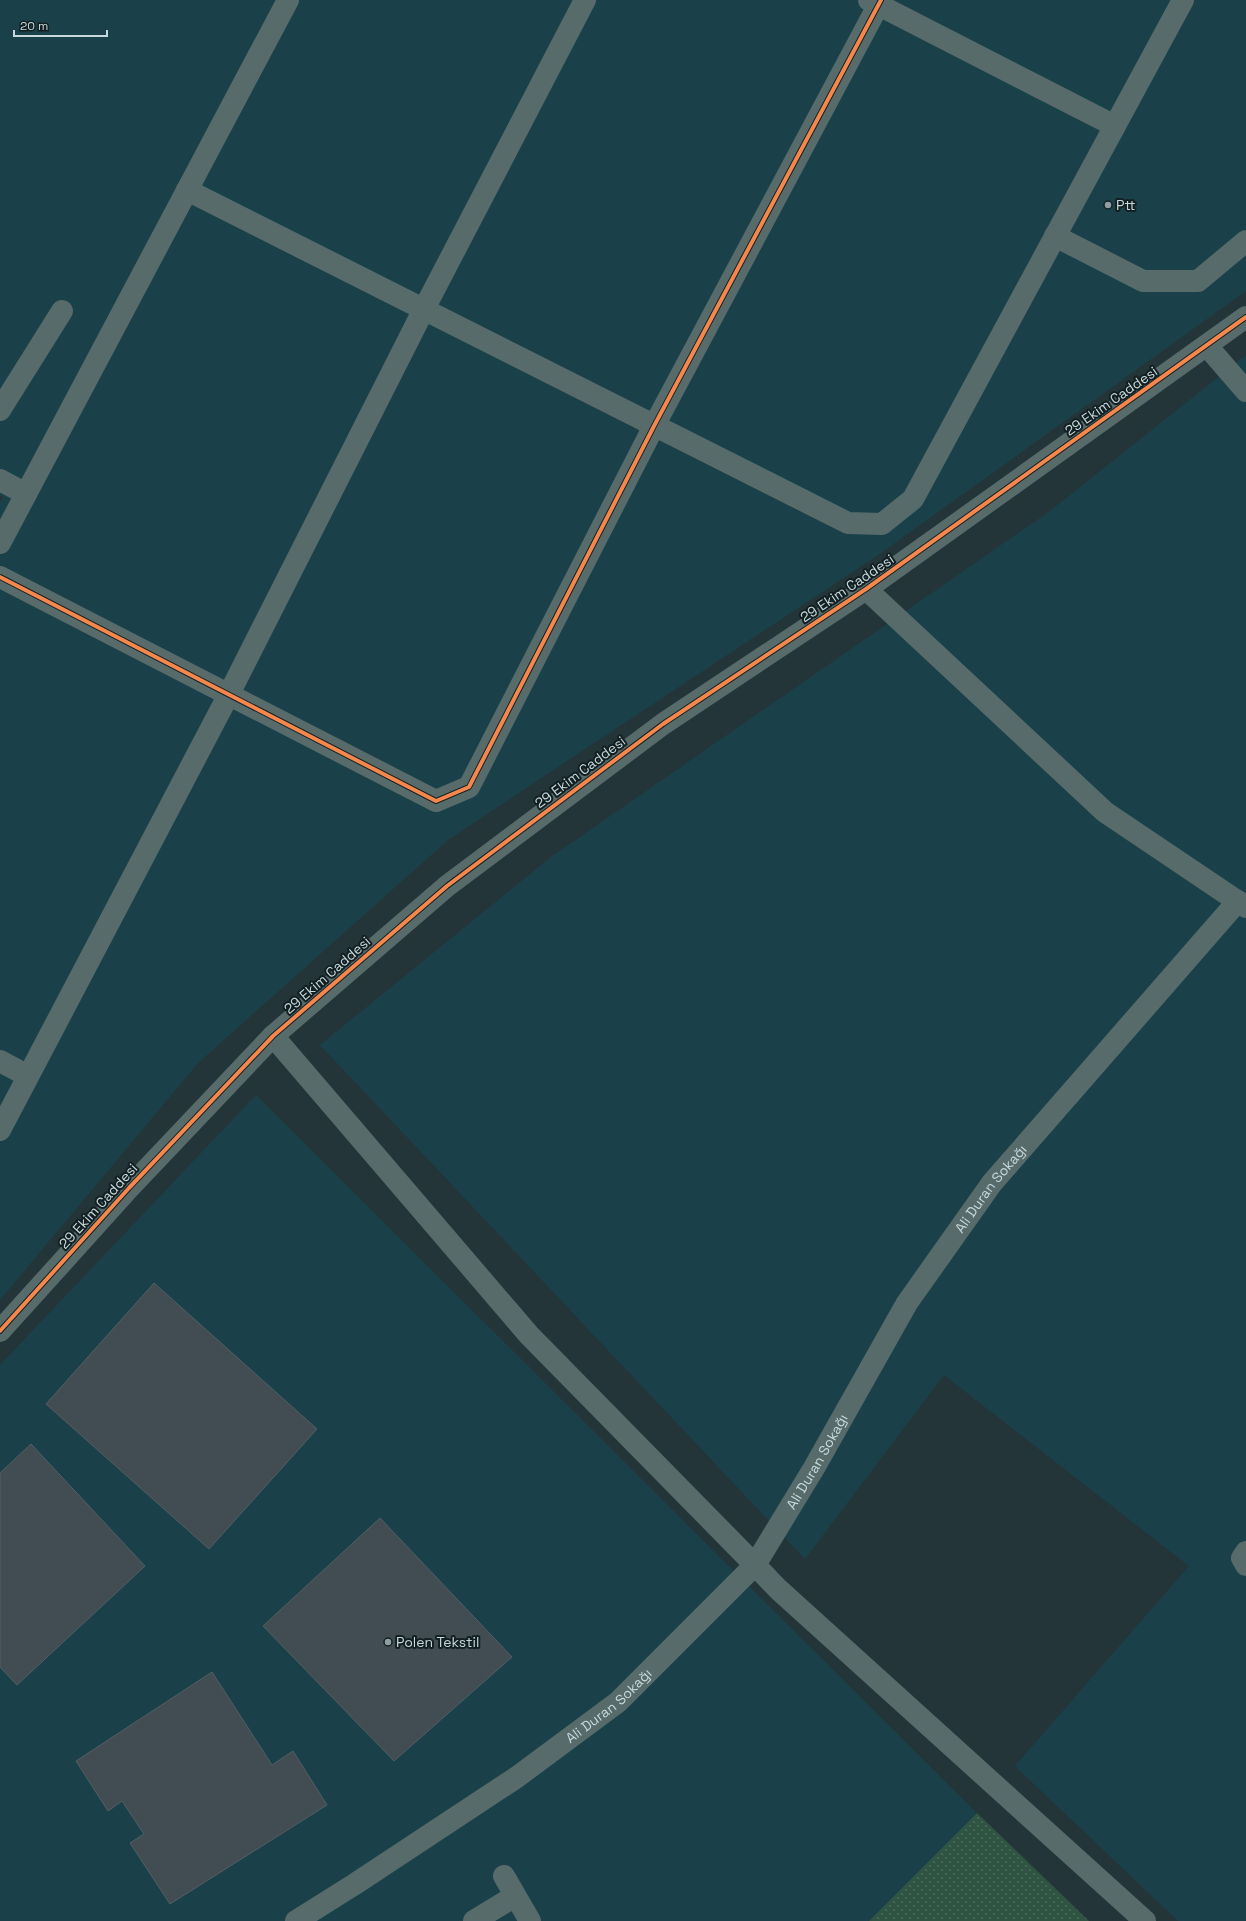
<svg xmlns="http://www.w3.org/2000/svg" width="1246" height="1921" font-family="'Space Grotesk',sans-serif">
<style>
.built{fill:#1a4149}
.park{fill:url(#park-dots)}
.building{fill:#414d52;stroke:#535f65}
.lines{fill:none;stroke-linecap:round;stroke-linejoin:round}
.minor{stroke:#576b6b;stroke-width:22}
.cycleway-casing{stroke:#132023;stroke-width:6}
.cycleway{stroke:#f5874c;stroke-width:4}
.poi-dot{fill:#8e9fa3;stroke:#132023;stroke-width:1.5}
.labels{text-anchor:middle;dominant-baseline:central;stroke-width:4;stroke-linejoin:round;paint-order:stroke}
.poi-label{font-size:14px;fill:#c7d8dc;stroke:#132023;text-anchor:start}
.street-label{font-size:14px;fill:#c7d8dc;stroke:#132023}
</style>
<defs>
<pattern id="park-dots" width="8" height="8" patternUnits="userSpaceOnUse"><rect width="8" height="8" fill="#305442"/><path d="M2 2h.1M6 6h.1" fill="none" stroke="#4c6c5d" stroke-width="1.8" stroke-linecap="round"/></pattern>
</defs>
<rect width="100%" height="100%" fill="#24353a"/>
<path class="built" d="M0 0H1246V291L881 553 448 840 198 1063 0 1300V502L3 497 0 495Z
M1246 355V1921H1178L1015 1766 1189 1566 944 1375 805 1559 320 1045 551 857 1050 511Z
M256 1095 977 1813 869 1921H0V1365Z"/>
<path class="park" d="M977 1813 1089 1921H869Z"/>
<path class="building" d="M154 1283 317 1429 209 1549 46 1404Z
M31 1444 145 1566 17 1685 0 1667V1473Z
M380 1518 512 1657 394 1761 263 1626Z
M212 1672 272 1765 293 1751 327 1805 170 1904 130 1843 144 1834 122 1801 108 1811 76 1761Z"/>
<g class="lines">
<g class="minor">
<path d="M869 0 1115 126"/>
<path d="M187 190 848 523 882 524 913 499 1183 0"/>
<path d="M1055 236 1143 281H1198L1246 241"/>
<path d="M1207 346 1246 391"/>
<path d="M0 410 62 311"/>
<path d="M0 480 26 494"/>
<path d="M0 543 288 0"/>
<path d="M0 577 436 801 469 787 654 426 881 0"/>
<path d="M866 589 1105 812 1246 907"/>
<path d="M273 1036 529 1335 755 1565 778 1589 1145 1921"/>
<path d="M0 1061 28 1076"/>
<path d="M0 1130 229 694 424 309 585 0"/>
<path d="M0 1331 129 1188 273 1036 447 886 663 724 866 589 1246 317"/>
<path d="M1246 1552 1242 1558 1246 1565"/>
<path d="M504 1876 530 1921"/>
<path id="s1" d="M296 1921 355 1884 517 1777 618 1702 755 1565 814 1468 907 1303 992 1183 1238 901"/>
<path d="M474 1921 515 1896"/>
</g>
<defs>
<path id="cycleway" d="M0 577 436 801 469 787 654 426 881 0
M0 1331 129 1188 273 1036 447 886 663 724 866 589 1246 317"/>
</defs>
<use href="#cycleway" class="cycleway-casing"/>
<use href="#cycleway" class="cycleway"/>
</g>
<g class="poi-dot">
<circle cx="1108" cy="205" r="4"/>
<circle cx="388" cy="1642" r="4"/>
</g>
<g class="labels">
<g class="poi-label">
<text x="1116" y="205">Ptt</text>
<text x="396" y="1642">Polen Tekstil</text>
</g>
<g class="street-label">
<text transform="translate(1111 401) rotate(-35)">29 Ekim Caddesi</text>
<text transform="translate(847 588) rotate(-34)">29 Ekim Caddesi</text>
<text transform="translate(580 772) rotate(-37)">29 Ekim Caddesi</text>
<text transform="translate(327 975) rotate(-41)">29 Ekim Caddesi</text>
<text stroke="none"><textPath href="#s1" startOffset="1028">Ali Duran Sokağı</textPath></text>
<text transform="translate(98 1206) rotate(-48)">29 Ekim Caddesi</text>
<text stroke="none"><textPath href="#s1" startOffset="704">Ali Duran Sokağı</textPath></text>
<text stroke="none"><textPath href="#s1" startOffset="380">Ali Duran Sokağı</textPath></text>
</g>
</g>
<path d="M14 30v6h93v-6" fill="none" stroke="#c7d8dc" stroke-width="2"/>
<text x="20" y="30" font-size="12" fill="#c7d8dc" stroke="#132023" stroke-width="3" paint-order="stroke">20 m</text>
</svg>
